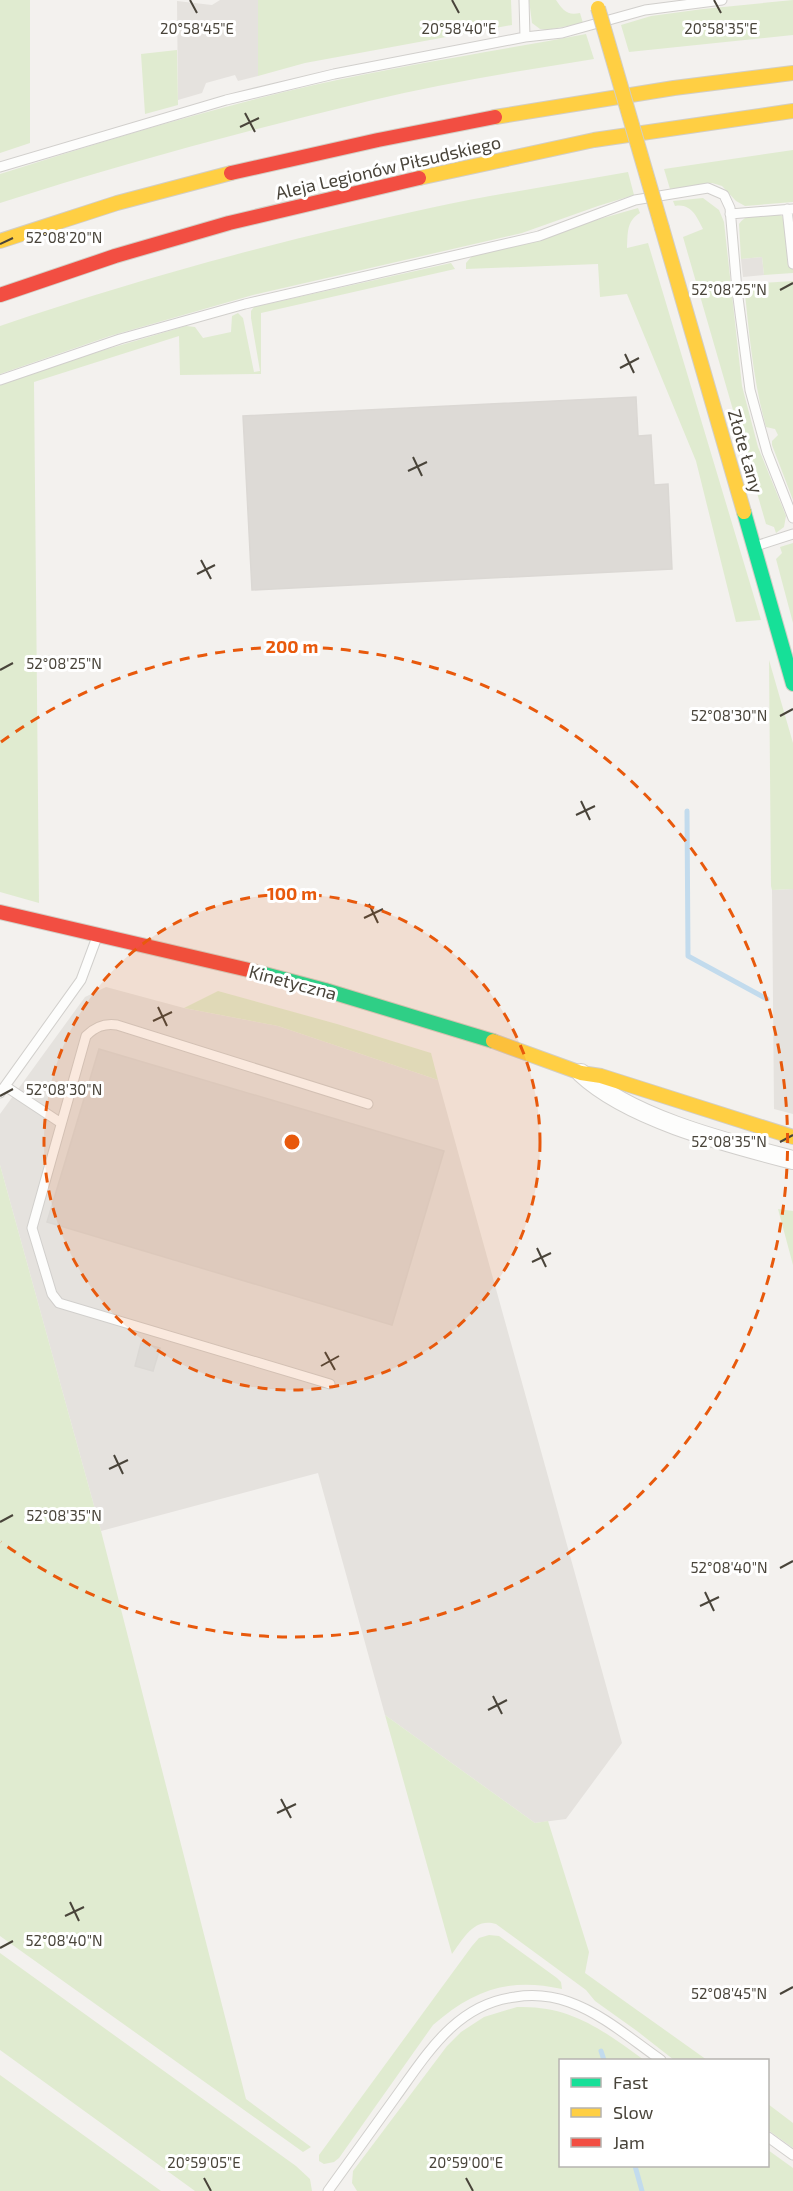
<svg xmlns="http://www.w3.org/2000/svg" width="793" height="2191" font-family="'Exo 2',sans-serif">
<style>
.industrial{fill:#e5e2de}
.green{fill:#e0ebd0}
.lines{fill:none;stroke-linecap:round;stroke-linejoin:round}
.stream{stroke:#c2dbed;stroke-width:5}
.building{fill:#dddad6;stroke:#dbd8d4;stroke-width:1.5}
.lane-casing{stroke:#d1cfcc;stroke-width:11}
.street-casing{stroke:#d1cfcc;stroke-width:20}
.fast-casing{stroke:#d2cec5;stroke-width:16}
.slow-casing{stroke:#d2cec5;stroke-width:16}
.jam-casing{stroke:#d2cec5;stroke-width:16}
.lane{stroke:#fdfdfc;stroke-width:9}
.street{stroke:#fdfdfc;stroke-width:18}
.fast{stroke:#16e098;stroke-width:14}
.slow{stroke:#ffcf43;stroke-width:14}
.jam{stroke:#f24e42;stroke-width:14}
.slow-bridge-casing{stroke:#d2cec5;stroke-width:16;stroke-linecap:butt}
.slow-bridge{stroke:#ffcf43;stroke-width:14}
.ticks{fill:none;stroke:#49443a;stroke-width:2}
.ring{fill:none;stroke:#e8590c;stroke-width:3;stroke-dasharray:10 8}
.labels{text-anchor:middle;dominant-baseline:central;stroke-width:6;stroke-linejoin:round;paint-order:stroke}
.street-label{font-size:18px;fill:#49443a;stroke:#fff}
.ticks-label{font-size:15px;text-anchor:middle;fill:#49443a;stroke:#fff;stroke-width:6;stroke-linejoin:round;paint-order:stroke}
.centre{fill:#e8590c;stroke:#fff;stroke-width:3}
.ring-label{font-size:18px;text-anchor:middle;font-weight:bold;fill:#e8590c;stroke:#fff;stroke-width:6;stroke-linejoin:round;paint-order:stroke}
</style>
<rect width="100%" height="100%" fill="#f3f1ee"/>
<path class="industrial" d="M220 0H258V76L238 81 235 75 206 83 202 93 178 100 177 1 212 5Z
M762 257 764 275 743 277 741 259Z
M793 889V1114L774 1109 772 890Z
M106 987 184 1008 278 1026 438 1080 622 1743 566 1819 535 1823 385 1715 318 1473 101 1531 0 1165V1114L85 997Z"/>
<path class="green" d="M0 0H30V143L0 153Z
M258 0H511L512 25 305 63 258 76Z
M529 0H556C563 10 567 16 580 13L583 23 547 30 540 29 532 23Z
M793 0V35L629 52 621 25 651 16 703 9Z
M586 34 594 59C519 71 443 83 369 101 245 131 122 164 0 203V174C104 141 208 109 314 85 404 65 495 51 586 34Z
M177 50 178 105 145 114 141 54Z
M793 150V202L745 206 736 201 722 186 712 183 670 189 664 169Z
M628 172 634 195 598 206 522 233 253 295 110 336 0 374V326C141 278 285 239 430 208 496 194 562 184 628 172Z
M703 198 719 210 724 222 742 386 758 447 786 516 784 527 776 533 774 527 766 524 683 237 703 229C697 217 691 203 675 206L673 201Z
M638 208 640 213C626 221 628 234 627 248L648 243 761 620 736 622 696 461 627 294 600 297 598 264 466 269V263L472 256 540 240 589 222Z
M777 214 782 216 785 226 788 266 793 267V273L764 275 762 257 741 259 739 224C748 211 763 214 777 214Z
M451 263 455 269 261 313V374L180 375 179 336 34 382 39 903 0 892V385L94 353 186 326 195 327 203 338 231 332 232 316 238 313 243 318 254 372 260 371 251 318V311L254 307Z
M793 281V500L772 445V441L778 435 775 429 766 427C753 380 749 332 744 284Z
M793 543V623L776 559 782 553 780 547Z
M769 660 793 743V889L772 890 771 886Z
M218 991 337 1024 431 1053 438 1080 278 1026 184 1008Z
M0 1165 101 1531 246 2099 311 2147 303 2152 0 1936Z
M778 1209 793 1211V1265Z
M385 1715 535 1823 548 1821 589 1952 585 1973 707 2060H674L637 2031 595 2001 586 1990 496 1924C474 1917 463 1939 452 1954Z
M489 1935 499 1936 557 1978 561 1982 562 1989C509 1977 473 1990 433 2025L339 2158 334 2162 324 2164 319 2161V2155L472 1946 479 1938Z
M0 1953 296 2166 310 2179 312 2191H195L0 2050Z
M517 2007C570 2005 603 2030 644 2060H560V2166H768V2150L793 2168V2191H357L352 2183 353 2171 447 2046 461 2032 484 2017Z
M0 2075 161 2191H0Z
M768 2104 793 2123V2148L768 2130Z"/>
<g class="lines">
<path class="stream" d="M687 811 688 956 767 999
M601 2051 604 2060
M635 2166 642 2191"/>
</g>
<path class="building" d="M636 397 638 436 651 435 654 485 668 484 672 569 252 590 243 416Z
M99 1049 444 1151 392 1325 47 1222Z
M141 1343 160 1348 153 1371 135 1366Z"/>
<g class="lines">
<defs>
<path id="lane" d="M524 0 525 37
M0 167 226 100 334 74 525 37 562 33 645 10 722 0
M787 209 793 264
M730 214 793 209
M0 380 120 339 245 304 539 236 635 200 708 188 724 195 730 208 737 290 750 390 767 452 793 518
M756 546 793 534
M5 1086 61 1123
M0 1093 81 980 97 937
M330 1384 59 1303 52 1294 32 1228 86 1036C95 1027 104 1023 117 1025L368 1104
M768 2137 793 2155
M328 2191C350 2160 373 2129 395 2098 427 2054 456 2004 515 1997 534 1994 552 1996 569 2002 603 2014 632 2040 661 2060"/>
<path id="street" d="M581 1073C630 1119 728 1143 793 1160"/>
<path id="fast" d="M744 512 793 684
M257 972 325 990 493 1041"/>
<path id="slow" d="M495 117 674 88 793 73
M419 178 594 140 793 111
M662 228 744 512
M0 241 117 203 231 173
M493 1041 581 1073 601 1076 793 1137"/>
<path id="jam" d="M231 173 378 140 495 117
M0 295 115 256 229 223 419 178
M0 912 257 972"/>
</defs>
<use href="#lane" class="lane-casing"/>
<use href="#street" class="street-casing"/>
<use href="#fast" class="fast-casing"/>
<use href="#slow" class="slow-casing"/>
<use href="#jam" class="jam-casing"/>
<use href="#lane" class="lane"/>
<use href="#street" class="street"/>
<use href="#fast" class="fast"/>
<use href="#slow" class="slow"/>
<use href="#jam" class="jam"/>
<defs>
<path id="slow-bridge" d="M598 8 662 228"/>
</defs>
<use href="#slow-bridge" class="slow-bridge-casing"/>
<use href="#slow-bridge" class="slow-bridge"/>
</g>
<path class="ticks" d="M190 0 197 13M452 0 459 13M714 0 721 13M245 113 255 132M240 127 259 118M0 244 13 238M780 290 793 283M625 354 634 373M620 368 639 358M413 457 422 476M408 471 427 462M201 560 211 579M197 574 215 565M0 670 13 663M780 716 793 709M581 801 590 820M576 815 595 806M369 904 378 923M364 918 383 909M158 1007 167 1026M153 1021 172 1012M0 1096 13 1089M780 1142 793 1135M537 1248 546 1267M532 1262 551 1253M325 1352 335 1370M321 1366 339 1356M114 1455 123 1474M109 1469 128 1460M0 1522 13 1515M780 1568 793 1561M705 1592 714 1611M700 1606 719 1597M493 1696 502 1714M488 1710 507 1700M281 1799 291 1818M277 1813 296 1804M70 1902 79 1921M65 1916 84 1907M0 1948 13 1941M780 1994 793 1987M204 2178 211 2191M466 2178 473 2191"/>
<circle cx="292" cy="1142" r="248" fill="#e8590c" fill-opacity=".12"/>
<g class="ring">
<circle cx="292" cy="1142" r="248"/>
<path d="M1 742A495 495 0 1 1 1 1542"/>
</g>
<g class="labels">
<g class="street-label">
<text transform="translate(388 167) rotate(-13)">Aleja Legionów Piłsudskiego</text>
<text transform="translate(746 451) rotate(74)">Złote Łany</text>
<text transform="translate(293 982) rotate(15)">Kinetyczna</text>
</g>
</g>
<g class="ticks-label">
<text x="459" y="34">20°58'40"E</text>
<text x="197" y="34">20°58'45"E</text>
<text x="721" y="34">20°58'35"E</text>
<text x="64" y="243">52°08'20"N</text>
<text x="729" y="295">52°08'25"N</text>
<text x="64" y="669">52°08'25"N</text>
<text x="729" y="721">52°08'30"N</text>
<text x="64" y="1095">52°08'30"N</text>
<text x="729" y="1147">52°08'35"N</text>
<text x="64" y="1521">52°08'35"N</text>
<text x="729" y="1573">52°08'40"N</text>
<text x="64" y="1946">52°08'40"N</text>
<text x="729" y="1999">52°08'45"N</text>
<text x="204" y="2168">20°59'05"E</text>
<text x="466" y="2168">20°59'00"E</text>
</g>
<circle cx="292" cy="1142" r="9" class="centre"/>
<g class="ring-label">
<text x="292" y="653">200 m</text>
<text x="292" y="900">100 m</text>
</g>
<rect x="559" y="2059" width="210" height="108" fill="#ffffff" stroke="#b6b4b0" stroke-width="1.5"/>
<rect x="571" y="2078" width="30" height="9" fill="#16e098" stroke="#b6b4b0" stroke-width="1.5"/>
<text x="613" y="2089" font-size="18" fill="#49443a">Fast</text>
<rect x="571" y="2108" width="30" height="9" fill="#ffcf43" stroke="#b6b4b0" stroke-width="1.5"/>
<text x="613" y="2119" font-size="18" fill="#49443a">Slow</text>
<rect x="571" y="2138" width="30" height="9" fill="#f24e42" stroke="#b6b4b0" stroke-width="1.5"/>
<text x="613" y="2149" font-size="18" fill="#49443a">Jam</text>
</svg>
